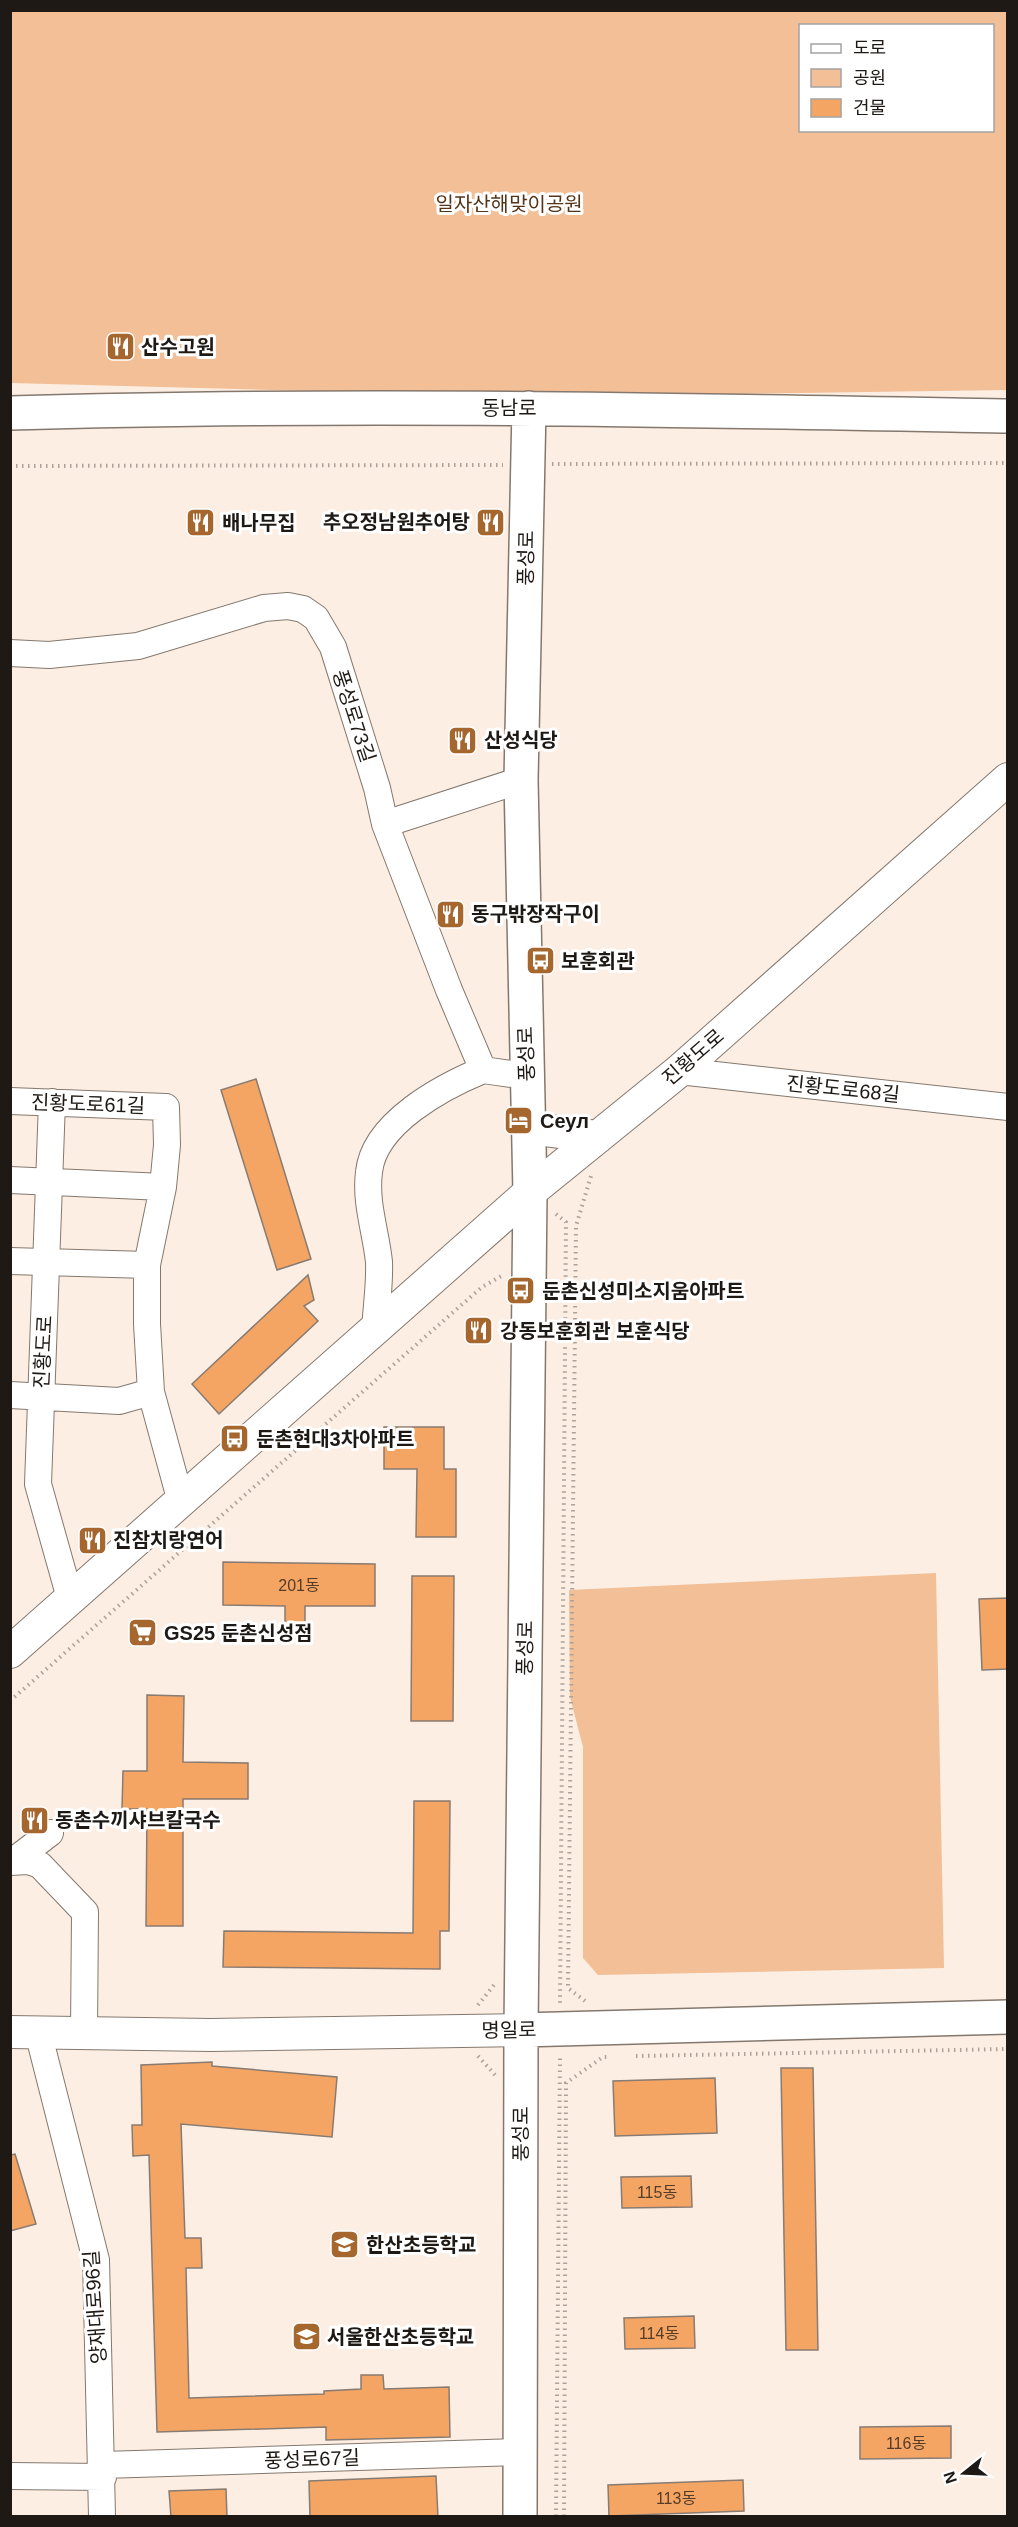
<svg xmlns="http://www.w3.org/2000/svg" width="1018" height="2527" font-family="Helvetica,'Noto Sans KR',sans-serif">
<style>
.green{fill:#f2bf97;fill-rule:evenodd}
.building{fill:#f5a563;stroke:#887b72;stroke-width:1.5}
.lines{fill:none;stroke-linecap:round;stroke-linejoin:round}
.minor-casing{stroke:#84786e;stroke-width:28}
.tertiary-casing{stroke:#84786e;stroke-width:34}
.secondary-casing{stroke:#84786e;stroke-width:36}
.path{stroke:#ada299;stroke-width:4;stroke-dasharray:1.5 4.5;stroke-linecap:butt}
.minor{stroke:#fff;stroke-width:26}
.tertiary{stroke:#fff;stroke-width:32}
.secondary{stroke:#fff;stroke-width:33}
.labels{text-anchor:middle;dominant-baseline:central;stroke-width:6;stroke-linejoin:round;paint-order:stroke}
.number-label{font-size:16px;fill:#543c28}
.park-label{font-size:20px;fill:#553419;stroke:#fff}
.poi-label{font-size:20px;font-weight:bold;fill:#1e1915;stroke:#fff;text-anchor:start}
.street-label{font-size:20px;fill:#1e1915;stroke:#fff}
</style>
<rect width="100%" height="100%" fill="#fceee3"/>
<path class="green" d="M11 11H1007V390L533 397 11 383ZM800 26H992V130H800Z
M936 1573 944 1968 598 1975 583 1958V1747L570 1697 569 1590Z"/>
<path class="building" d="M256 1079 311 1259 277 1270 221 1090Z
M308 1275 314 1300 304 1306 318 1321 219 1414 192 1384Z
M384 1427H444V1469H456V1537H416L417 1469H384Z
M223 1562 375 1564V1606H305V1639H285V1606L223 1605Z
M412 1576H454L453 1721H411Z
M1008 1598V1669L982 1670 979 1599Z
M147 1695 184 1696 183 1762 248 1763V1799H183V1926H146L147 1809H122L123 1771H147Z
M414 1801H450L449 1931H440V1969L223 1967 224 1931 413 1933Z
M212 2062V2066L337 2077 332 2137 181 2124 185 2238H201L202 2268H186L189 2398 324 2394V2391L361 2389V2375H383L384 2389 449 2387 450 2437 326 2440V2427L157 2432 149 2155 133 2156 132 2125H142L141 2065Z
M781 2068H813L818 2350H786Z
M715 2078 717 2133 615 2136 613 2081Z
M15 2154 36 2224 10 2231V2155Z
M691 2176 692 2207 622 2208 621 2177Z
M694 2316 695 2348 625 2349 624 2318Z
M951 2426V2458L860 2459V2427Z
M436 2476 438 2517H310L309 2481Z
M743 2480 744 2511 609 2516 608 2485Z
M226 2489 227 2517H171L169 2491Z"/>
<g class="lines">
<defs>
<path id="minor" d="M10 653 49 655 138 646 264 608 288 606 303 609 316 618 333 647 377 788 385 824 449 990 483 1070 526 1076
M385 824 521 780
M679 1071 1008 1107
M10 1101 166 1107 167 1145 163 1187 147 1265V1324L151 1392 181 1502
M52 1102 38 1484 70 1598
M10 1180 163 1187
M10 1261 147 1265
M375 1331C376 1309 380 1285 379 1262 376 1232 365 1203 369 1172 374 1123 442 1087 483 1070
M10 1395 119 1401 151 1392
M10 1862 28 1861 40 1865 85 1912 84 2033
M12 1862 50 1833
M38 2032 96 2260 102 2516
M103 2465 521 2452
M10 2476 103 2477"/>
<path id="tertiary" d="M528 1128 598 1137
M10 1652 530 1192 679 1071 1008 779
M10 2032 211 2035 521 2030"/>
<path id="secondary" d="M10 413C343 403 675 410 1008 416
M521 2030 1008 2017
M520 2516 521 2030 530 1192 521 780 529 408"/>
</defs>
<use href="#minor" class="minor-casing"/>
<use href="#tertiary" class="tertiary-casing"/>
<use href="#secondary" class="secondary-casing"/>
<path class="path" d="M552 464 1008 463
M10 466 503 465
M556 1214 566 1222 560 2003
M10 1701 482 1287 503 1275
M585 2001 568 1988 576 1226 591 1176
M478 2005 494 1985
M478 2056 495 2075
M636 2056 1008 2049
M556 2516 560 2055
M564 2516 566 2083 603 2057H608"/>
<use href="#minor" class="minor"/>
<use href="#tertiary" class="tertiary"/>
<use href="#secondary" class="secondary"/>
</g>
<defs>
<symbol id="restaurant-square" viewBox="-11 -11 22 22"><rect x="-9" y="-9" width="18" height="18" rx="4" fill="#a6672f" stroke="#fff"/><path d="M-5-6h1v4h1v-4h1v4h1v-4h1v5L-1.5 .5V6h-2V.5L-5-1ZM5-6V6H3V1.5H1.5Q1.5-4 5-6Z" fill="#fff"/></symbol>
<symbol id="bus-square" viewBox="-11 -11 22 22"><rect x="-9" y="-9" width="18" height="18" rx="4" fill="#a6672f" stroke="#fff"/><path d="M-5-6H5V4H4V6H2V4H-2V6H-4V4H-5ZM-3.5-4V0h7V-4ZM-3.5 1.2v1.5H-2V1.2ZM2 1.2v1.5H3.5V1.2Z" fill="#fff"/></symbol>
<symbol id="hotel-square" viewBox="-11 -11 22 22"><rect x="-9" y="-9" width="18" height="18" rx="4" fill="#a6672f" stroke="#fff"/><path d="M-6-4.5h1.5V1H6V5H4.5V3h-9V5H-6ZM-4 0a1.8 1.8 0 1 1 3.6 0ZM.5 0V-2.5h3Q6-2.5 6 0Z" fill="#fff"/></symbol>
<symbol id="supermarket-square" viewBox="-11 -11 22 22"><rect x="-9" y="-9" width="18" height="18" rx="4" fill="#a6672f" stroke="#fff"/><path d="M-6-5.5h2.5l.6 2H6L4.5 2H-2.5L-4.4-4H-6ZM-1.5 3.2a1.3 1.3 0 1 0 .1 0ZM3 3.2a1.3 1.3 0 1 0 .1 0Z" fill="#fff"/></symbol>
<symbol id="school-square" viewBox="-11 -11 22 22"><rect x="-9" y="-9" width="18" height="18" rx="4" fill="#a6672f" stroke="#fff"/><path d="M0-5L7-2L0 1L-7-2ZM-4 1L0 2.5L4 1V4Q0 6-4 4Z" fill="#fff"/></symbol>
</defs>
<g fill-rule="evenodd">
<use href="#restaurant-square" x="104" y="330" width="33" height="33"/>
<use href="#restaurant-square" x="474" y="506" width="33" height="33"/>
<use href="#restaurant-square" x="184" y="506" width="33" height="33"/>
<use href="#restaurant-square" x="446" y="724" width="33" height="33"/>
<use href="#restaurant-square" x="434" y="898" width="33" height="33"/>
<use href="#bus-square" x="524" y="944" width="33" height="33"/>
<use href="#hotel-square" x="502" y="1104" width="33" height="33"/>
<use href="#bus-square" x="504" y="1274" width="33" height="33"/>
<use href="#restaurant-square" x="462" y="1314" width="33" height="33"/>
<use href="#bus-square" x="218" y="1422" width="33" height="33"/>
<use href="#restaurant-square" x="76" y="1524" width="33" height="33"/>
<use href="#supermarket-square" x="126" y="1616" width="33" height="33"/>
<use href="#restaurant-square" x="18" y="1804" width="33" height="33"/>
<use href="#school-square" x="328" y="2228" width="33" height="33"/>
<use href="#school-square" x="290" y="2320" width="33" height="33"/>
</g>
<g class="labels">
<g class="number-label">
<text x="299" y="1585">201동</text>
<text x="657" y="2192">115동</text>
<text x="659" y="2333">114동</text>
<text x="906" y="2443">116동</text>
<text x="676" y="2498">113동</text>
</g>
<g class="park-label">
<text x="509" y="204">일자산해맞이공원</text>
</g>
<g class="poi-label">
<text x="141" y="347">산수고원</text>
<text x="470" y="522" text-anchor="end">추오정남원추어탕</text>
<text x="222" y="523">배나무집</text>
<text x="484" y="740">산성식당</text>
<text x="471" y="914">동구밖장작구이</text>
<text x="561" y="961">보훈회관</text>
<text x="540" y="1121">Сеул</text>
<text x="542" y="1291">둔촌신성미소지움아파트</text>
<text x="500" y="1331">강동보훈회관 보훈식당</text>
<text x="256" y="1439">둔촌현대3차아파트</text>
<text x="113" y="1540">진참치랑연어</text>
<text x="164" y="1633">GS25 둔촌신성점</text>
<text x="55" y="1820">동촌수끼샤브칼국수</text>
<text x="366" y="2245">한산초등학교</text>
<text x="327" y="2337">서울한산초등학교</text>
</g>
<g class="street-label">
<text x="509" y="408">동남로</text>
<text transform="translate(526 558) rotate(-89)">풍성로</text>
<text transform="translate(354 716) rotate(72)">풍성로73길</text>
<text transform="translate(526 1054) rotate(-92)">풍성로</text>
<text transform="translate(693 1057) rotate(-41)">진황도로</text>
<text transform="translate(843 1089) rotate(6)">진황도로68길</text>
<text transform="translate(88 1104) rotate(2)">진황도로61길</text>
<text transform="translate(43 1352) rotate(-87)">진황도로</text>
<text transform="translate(525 1648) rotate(-89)">풍성로</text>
<text transform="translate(509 2030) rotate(-1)">명일로</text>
<text transform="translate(521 2134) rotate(-90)">풍성로</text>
<text transform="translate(95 2307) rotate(-94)">양재대로96길</text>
<text transform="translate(312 2459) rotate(-2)">풍성로67길</text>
</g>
</g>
<rect width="1018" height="2527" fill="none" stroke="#1e1915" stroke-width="24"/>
<rect x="799" y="24" width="195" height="108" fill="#ffffff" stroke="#a5a3a1" stroke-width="1.5"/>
<rect x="811" y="44" width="30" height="9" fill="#ffffff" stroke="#a5a3a1" stroke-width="1.5"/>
<text x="853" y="54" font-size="18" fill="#1e1915">도로</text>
<rect x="811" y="69" width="30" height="18" fill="#f2bf97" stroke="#a5a3a1" stroke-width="1.5"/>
<text x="853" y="84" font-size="18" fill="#1e1915">공원</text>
<rect x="811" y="99" width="30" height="18" fill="#f5a563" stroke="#a5a3a1" stroke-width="1.5"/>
<text x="853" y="114" font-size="18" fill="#1e1915">건물</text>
<g transform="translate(964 2473) rotate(252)" stroke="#ffffff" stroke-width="4.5" paint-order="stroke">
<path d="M0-4.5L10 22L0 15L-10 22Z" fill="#1e1915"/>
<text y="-9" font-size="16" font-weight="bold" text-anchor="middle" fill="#1e1915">N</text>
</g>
</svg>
